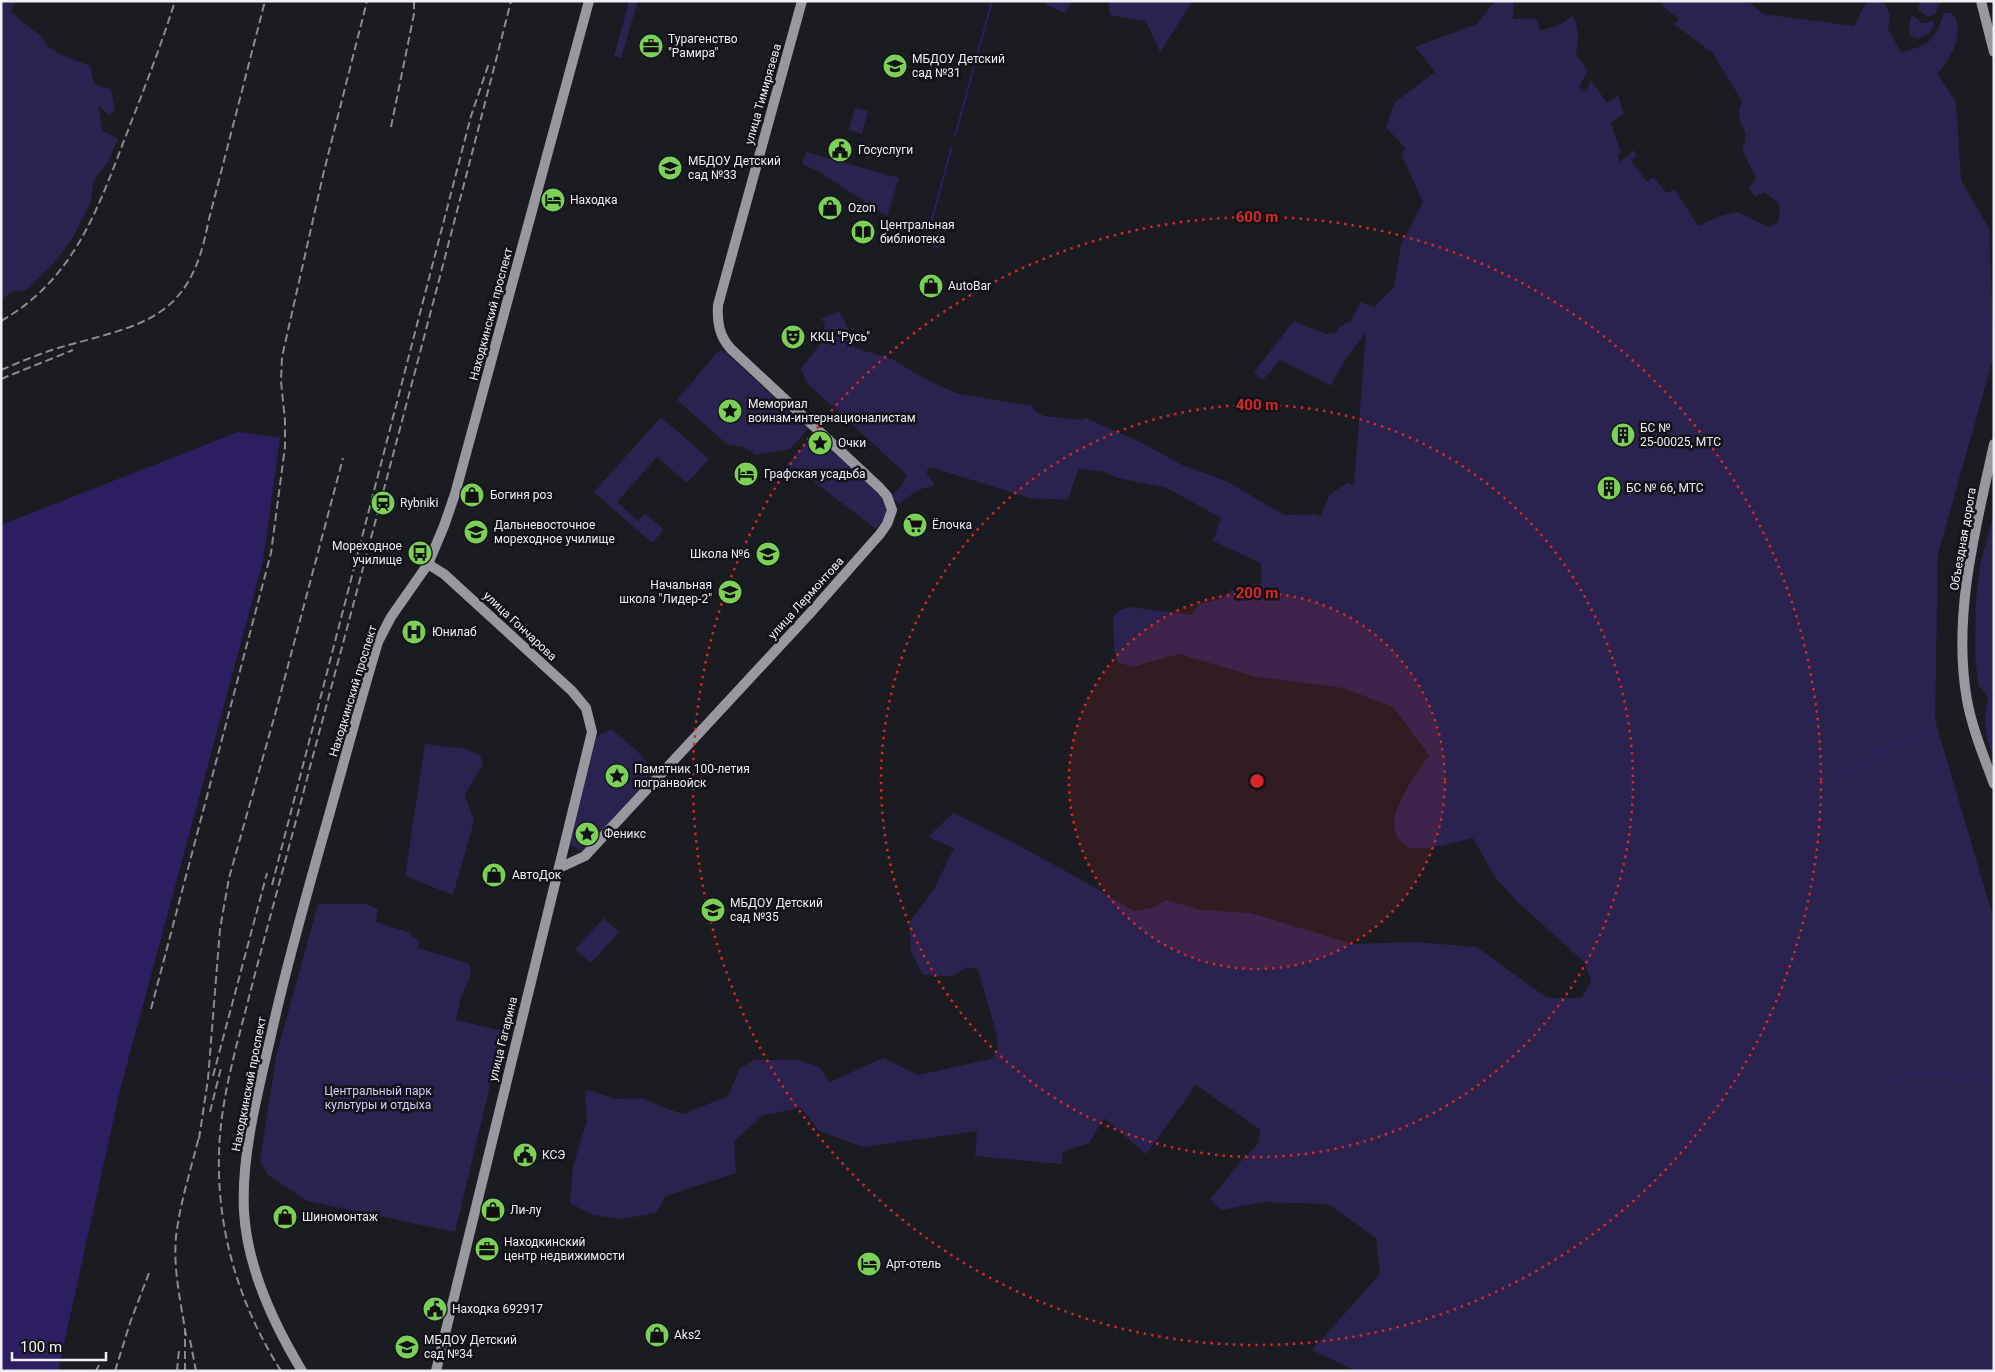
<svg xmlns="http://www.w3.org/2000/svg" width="1995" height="1372" font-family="Roboto,sans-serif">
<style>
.green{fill:#2a234f}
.water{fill:#2d1e62}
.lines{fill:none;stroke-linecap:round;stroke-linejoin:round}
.stream{stroke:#2d1e62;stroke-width:2}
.major{stroke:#9898a0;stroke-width:10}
.rail{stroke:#8b8b91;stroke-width:2;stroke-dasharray:8 4;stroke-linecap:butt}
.ring{fill:none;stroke:#d62828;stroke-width:2.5;stroke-dasharray:2.5 5}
.labels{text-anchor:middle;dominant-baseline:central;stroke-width:5;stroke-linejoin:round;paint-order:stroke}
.poi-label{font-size:12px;fill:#eeeef3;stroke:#121218;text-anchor:start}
.street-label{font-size:12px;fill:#eeeef3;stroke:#121218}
.park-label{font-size:12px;fill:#d0cef7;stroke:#121218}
.centre{fill:#d62828;stroke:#121218;stroke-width:2.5}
.ring-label{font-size:15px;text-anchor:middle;font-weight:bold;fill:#d62828;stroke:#121218;stroke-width:5;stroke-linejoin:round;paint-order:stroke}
</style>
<rect width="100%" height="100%" fill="#1b1b22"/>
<path class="green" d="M1 1H15L11 12 43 38 47 46 62 55 90 66 94 84 111 89 115 110 109 115 98 105 102 130 118 139 108 162 94 180 90 204 71 241 54 263 25 291 17 290 1 299Z
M629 1H638L621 58 614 56Z
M1046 1H1072L1065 13 1045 4Z
M1108 1H1193L1160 52 1146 21 1110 15Z
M1495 1H1514L1513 19 1536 18 1540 31 1562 24 1573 15C1579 30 1579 39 1576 55L1588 71 1579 86 1586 92 1591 80 1607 103 1618 95 1624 114 1611 123 1621 152 1617 156 1620 162 1634 150 1637 156 1631 161 1647 182 1653 177 1667 193 1675 190 1698 226 1720 216 1737 212 1769 227 1778 222 1780 205 1764 192 1755 197 1749 187 1756 178 1742 149C1751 130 1740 130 1739 113 1738 110 1741 105 1742 101L1713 53 1674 24 1679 19 1661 5 1665 1H1748L1763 14 1854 26 1867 1H1883L1890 14 1888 29 1901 52C1931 45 1934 41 1944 13H1951L1956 18C1961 43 1952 55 1937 74L1956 102 1961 180 1989 228 1994 355 1938 554 1935 720 1994 920V1371H1356L1312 1350 1380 1274 1376 1238 1328 1204 1264 1202 1221 1210 1210 1199 1242 1160 1258 1144 1261 1130 1196 1085 1146 1154 1104 1118 1089 1143 1063 1152 1061 1164 975 1156 977 1131 863 1147 819 1131 801 1108 763 1115 734 1141 736 1173 666 1196 656 1213 621 1219 592 1215 570 1203 573 1167 587 1120 585 1092 589 1090 615 1099 642 1098 665 1108 683 1114 728 1096 740 1068 755 1060H799L819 1067 830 1082 883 1058 918 1075 992 1059 998 1048 997 1036 978 969 966 967 954 976 923 975 911 952 909 923 934 889 954 848 928 837 953 813C1015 842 1075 875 1134 911L1151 908 1166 900 1201 910 1251 913 1352 944 1415 942 1477 947 1547 998H1582L1591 981 1584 962 1520 904 1496 879 1473 838C1455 842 1432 850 1413 848 1408 848 1403 844 1400 840 1380 819 1417 774 1429 755L1393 707 1343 688 1253 676 1179 654 1132 667 1118 662 1114 649 1113 617 1120 610 1130 607 1192 615 1199 604 1222 599 1230 591 1241 587 1262 583 1261 563 1213 541 1221 518 1167 488 1118 478 1102 471 1078 469 1068 500 1030 498 930 467 926 472 934 484 931 487C918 487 909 497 899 504L891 496 901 486 907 475 807 383 801 369 820 344 825 324 821 319 838 311C846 317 850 338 855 348L892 359 927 380 958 394 1033 406V410L1044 416 1084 420V417L1144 444 1182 465 1228 482 1284 515 1313 514 1321 516 1329 495 1347 483 1354 486 1366 332 1347 357 1333 381 1332 386 1280 360 1263 380 1254 372 1294 321 1326 334 1336 333 1339 327 1350 322 1361 302 1374 307 1373 311 1376 305 1394 287 1401 245 1423 202 1402 156 1405 148 1386 127 1395 102 1435 72 1415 47 1477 24Z
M1920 1H1942L1935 14 1928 17 1918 10Z
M1914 16 1922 23H1927L1932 20 1935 25 1930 32 1918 39 1910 36 1909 26 1911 17Z
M855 108 868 111 862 134 849 130Z
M806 152 899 178 887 216 818 171 802 164Z
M718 351H724L808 429 790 449 756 455 744 447 728 445 677 400Z
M661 417 709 459 687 483 657 457 617 502 638 521 645 513 664 530 652 543 594 492Z
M814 435 863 478 886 503V517L876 529 794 467 778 482 779 473Z
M1994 513V760C1985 735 1983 724 1988 697L1978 685 1975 655 1976 599 1980 565Z
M611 729 638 752 655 772 583 852 571 845V837L596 737Z
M425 744 467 749 480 755 483 764 465 795 474 821 453 895 405 876Z
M318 904H365L378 909 376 922 411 933 412 937 420 941 418 948 469 964 471 975 461 997 456 1020 503 1031 455 1232 308 1201 268 1175 260 1161 276 1057Z
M604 918 619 932 591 963 575 949Z"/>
<path class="water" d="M238 432 280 438 263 561 120 1090 58 1371H1V525Z"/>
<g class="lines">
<path class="stream" d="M955 136 992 1
M938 248 926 241 952 146
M1845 777 1875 754 1926 732
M1892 1080 1901 1079 1907 1071 1919 1075 1927 1072H1935L1958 1079 1976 1074 1991 1079 1994 1078"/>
<path class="major" d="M1981 1 1994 52
M1994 444C1976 527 1952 615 1967 700 1972 728 1984 757 1994 784
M428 564 444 574 572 691 586 708 592 732 436 1371
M559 868 585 856 813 610 880 534 887 524 892 510 887 496 880 488 731 349C719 336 717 322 718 305L802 1
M302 1371C273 1323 247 1268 244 1211 241 1153 259 1088 272 1031 286 967 304 904 322 840 341 774 358 708 378 642L391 617 428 564 444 526 455 494 589 1"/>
<path class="rail" d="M391 127 414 14V1
M1 321C75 279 98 208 127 133 144 89 161 46 175 1
M1 370C20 362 39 354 58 348 143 324 190 321 208 223L265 1
M1 379 73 350
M272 885 471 116 489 63
M151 1009 271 553 285 447V421L281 381 282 357 324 171 367 1
M213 1076 267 873
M210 1112 221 1068
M199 1139 208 1079 220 929 229 878 276 711 343 458
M186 1336C181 1303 173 1270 176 1237 180 1201 192 1167 200 1132
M190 1340 196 1371
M96 1371 99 1365
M115 1371 130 1323 149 1273
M177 1371 179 1350
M185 1371V1329
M281 1371C240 1306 217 1233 219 1155 220 1102 235 1052 248 1001 268 923 290 845 310 767 378 512 446 257 511 1"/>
</g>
<circle cx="1257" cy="781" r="188" fill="#d62828" fill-opacity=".12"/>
<g class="ring">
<circle cx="1257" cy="781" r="188"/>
<circle cx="1257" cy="781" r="376"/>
<circle cx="1257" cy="781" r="564"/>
</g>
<defs>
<symbol id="office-disc" viewBox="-11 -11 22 22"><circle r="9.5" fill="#7bd155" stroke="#121218"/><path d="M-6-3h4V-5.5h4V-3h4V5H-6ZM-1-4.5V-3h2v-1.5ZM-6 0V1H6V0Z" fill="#111"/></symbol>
<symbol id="school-disc" viewBox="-11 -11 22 22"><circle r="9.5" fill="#7bd155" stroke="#121218"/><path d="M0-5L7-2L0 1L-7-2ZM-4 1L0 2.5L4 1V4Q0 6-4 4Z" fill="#111"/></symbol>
<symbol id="civic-disc" viewBox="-11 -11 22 22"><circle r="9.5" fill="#7bd155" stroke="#121218"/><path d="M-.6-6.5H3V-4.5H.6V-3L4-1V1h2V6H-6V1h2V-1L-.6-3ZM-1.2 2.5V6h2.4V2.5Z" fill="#111"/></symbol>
<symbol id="hotel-disc" viewBox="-11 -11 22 22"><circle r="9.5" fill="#7bd155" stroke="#121218"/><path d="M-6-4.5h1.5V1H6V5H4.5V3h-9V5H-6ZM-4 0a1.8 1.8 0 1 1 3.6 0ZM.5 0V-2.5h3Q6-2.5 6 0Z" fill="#111"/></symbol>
<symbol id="shop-disc" viewBox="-11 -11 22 22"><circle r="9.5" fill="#7bd155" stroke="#121218"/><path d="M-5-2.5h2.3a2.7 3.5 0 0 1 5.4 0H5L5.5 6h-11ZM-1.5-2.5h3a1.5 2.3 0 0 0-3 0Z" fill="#111"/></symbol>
<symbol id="library-disc" viewBox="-11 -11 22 22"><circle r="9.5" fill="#7bd155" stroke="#121218"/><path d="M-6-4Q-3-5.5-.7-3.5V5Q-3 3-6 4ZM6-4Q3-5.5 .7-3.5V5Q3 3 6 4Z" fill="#111"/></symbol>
<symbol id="theatre-disc" viewBox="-11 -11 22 22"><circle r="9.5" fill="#7bd155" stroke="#121218"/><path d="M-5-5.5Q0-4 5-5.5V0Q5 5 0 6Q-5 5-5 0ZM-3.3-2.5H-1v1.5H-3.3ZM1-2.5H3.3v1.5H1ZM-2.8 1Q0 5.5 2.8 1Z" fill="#111"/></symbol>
<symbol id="sight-disc" viewBox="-11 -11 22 22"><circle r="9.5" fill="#7bd155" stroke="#121218"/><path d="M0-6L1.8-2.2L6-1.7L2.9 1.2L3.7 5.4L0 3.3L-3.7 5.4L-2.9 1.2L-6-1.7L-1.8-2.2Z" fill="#111"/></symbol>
<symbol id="building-disc" viewBox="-11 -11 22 22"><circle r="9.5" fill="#7bd155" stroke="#121218"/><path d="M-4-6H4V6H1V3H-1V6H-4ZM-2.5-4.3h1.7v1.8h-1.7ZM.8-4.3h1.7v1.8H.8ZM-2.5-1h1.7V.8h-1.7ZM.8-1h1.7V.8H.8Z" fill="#111"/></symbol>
<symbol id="station-disc" viewBox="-11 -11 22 22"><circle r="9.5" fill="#7bd155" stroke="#121218"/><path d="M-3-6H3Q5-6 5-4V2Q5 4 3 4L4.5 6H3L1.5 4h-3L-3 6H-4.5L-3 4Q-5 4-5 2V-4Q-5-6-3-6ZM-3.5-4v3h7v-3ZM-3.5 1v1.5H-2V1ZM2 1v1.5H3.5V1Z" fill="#111"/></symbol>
<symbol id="supermarket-disc" viewBox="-11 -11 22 22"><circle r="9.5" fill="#7bd155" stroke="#121218"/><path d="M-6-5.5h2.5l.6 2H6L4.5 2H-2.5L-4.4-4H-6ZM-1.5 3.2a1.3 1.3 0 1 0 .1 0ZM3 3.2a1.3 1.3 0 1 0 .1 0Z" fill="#111"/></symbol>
<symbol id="university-disc" viewBox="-11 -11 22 22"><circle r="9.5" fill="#7bd155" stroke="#121218"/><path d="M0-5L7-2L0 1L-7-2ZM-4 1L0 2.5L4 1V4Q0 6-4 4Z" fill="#111"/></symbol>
<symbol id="bus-disc" viewBox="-11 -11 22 22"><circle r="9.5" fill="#7bd155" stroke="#121218"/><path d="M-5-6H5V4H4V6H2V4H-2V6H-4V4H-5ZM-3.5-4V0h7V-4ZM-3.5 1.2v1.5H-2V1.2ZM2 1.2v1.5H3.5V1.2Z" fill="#111"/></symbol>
<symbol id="hospital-disc" viewBox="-11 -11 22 22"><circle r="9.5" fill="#7bd155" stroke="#121218"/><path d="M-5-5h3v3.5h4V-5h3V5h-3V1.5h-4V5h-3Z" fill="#111"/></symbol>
</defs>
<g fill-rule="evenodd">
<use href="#office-disc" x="637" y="32" width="28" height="28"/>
<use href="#school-disc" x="881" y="52" width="28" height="28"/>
<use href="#civic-disc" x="826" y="136" width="28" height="28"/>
<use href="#school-disc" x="656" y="154" width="28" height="28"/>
<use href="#hotel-disc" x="539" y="186" width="28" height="28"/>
<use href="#shop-disc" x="816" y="194" width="28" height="28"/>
<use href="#library-disc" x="849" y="218" width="28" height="28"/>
<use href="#shop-disc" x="917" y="272" width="28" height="28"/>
<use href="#theatre-disc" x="779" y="323" width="28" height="28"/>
<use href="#sight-disc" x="716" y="397" width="28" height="28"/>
<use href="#building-disc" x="1609" y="421" width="28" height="28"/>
<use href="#sight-disc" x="806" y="429" width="28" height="28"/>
<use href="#hotel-disc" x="732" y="460" width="28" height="28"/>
<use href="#building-disc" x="1595" y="474" width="28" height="28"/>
<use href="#shop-disc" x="458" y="481" width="28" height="28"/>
<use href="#station-disc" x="369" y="489" width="28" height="28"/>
<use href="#supermarket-disc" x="901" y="511" width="28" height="28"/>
<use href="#university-disc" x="462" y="518" width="28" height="28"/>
<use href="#bus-disc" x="406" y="539" width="28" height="28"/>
<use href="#school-disc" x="754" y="540" width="28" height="28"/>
<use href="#school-disc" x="716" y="578" width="28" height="28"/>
<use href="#hospital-disc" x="400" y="618" width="28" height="28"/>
<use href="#sight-disc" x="603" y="762" width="28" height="28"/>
<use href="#sight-disc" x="573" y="820" width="28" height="28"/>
<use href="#shop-disc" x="480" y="861" width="28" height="28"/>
<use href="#school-disc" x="699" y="896" width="28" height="28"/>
<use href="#civic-disc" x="511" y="1141" width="28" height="28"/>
<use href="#shop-disc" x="479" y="1196" width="28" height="28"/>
<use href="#shop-disc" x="271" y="1203" width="28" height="28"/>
<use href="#office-disc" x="473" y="1235" width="28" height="28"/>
<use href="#hotel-disc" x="855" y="1250" width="28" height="28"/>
<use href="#civic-disc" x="421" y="1295" width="28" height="28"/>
<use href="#shop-disc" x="643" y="1321" width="28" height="28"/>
<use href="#school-disc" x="393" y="1333" width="28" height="28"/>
</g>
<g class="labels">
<g class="poi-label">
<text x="668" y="39">Турагенство<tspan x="668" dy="14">"Рамира"</tspan></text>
<text x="912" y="59">МБДОУ Детский<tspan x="912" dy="14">сад №31</tspan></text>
<text x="858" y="150">Госуслуги</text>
<text x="688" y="161">МБДОУ Детский<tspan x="688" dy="14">сад №33</tspan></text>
<text x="570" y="200">Находка</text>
<text x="848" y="208">Ozon</text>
<text x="880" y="225">Центральная<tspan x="880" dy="14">библиотека</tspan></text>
<text x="948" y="286">AutoBar</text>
<text x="810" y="337">ККЦ "Русь"</text>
<text x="748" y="404">Мемориал<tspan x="748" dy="14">воинам-интернационалистам</tspan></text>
<text x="1640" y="428">БС №<tspan x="1640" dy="14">25-00025, МТС</tspan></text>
<text x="838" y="443">Очки</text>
<text x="764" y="474">Графская усадьба</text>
<text x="1626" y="488">БС № 66, МТС</text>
<text x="490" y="495">Богиня роз</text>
<text x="400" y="503">Rybniki</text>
<text x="494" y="525">Дальневосточное<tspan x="494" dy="14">мореходное училище</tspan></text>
<text x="932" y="525">Ёлочка</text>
<text x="402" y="546" text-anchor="end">Мореходное<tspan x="402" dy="14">училище</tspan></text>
<text x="750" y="554" text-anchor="end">Школа №6</text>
<text x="712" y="585" text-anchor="end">Начальная<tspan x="712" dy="14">школа "Лидер-2"</tspan></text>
<text x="432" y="632">Юнилаб</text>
<text x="634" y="769">Памятник 100-летия<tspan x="634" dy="14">погранвойск</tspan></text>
<text x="604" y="834">Феникс</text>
<text x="512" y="875">АвтоДок</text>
<text x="730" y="903">МБДОУ Детский<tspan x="730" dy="14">сад №35</tspan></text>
<text x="542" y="1155">КСЭ</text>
<text x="510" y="1210">Ли-лу</text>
<text x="302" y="1217">Шиномонтаж</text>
<text x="504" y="1242">Находкинский<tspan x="504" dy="14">центр недвижимости</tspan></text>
<text x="886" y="1264">Арт-отель</text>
<text x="452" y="1309">Находка 692917</text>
<text x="674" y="1335">Aks2</text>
<text x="424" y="1340">МБДОУ Детский<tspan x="424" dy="14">сад №34</tspan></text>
</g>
<g class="street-label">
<text transform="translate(763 94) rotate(-74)">улица Тимирязева</text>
<text transform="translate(491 314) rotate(-75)">Находкинский проспект</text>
<text transform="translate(1963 539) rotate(-80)">Объездная дорога</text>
<text transform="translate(806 598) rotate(-48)">улица Лермонтова</text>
<text transform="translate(520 626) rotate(43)">улица Гончарова</text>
<text transform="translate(353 691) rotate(-73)">Находкинский проспект</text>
<text transform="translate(503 1039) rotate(-76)">улица Гагарина</text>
<text transform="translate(249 1084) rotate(-79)">Находкинский проспект</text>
</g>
<g class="park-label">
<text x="378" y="1091">Центральный парк<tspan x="378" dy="14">культуры и отдыха</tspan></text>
</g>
</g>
<circle cx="1257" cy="781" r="8" class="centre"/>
<g class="ring-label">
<text x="1257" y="222">600 m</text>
<text x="1257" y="410">400 m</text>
<text x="1257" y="598">200 m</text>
</g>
<rect width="1995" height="1372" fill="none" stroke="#eeeef3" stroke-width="5"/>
<path d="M12 1352v8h94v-8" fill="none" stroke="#eeeef3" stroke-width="2.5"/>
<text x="20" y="1352" font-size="15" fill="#eeeef3" stroke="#121218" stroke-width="4" paint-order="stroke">100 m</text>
</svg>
